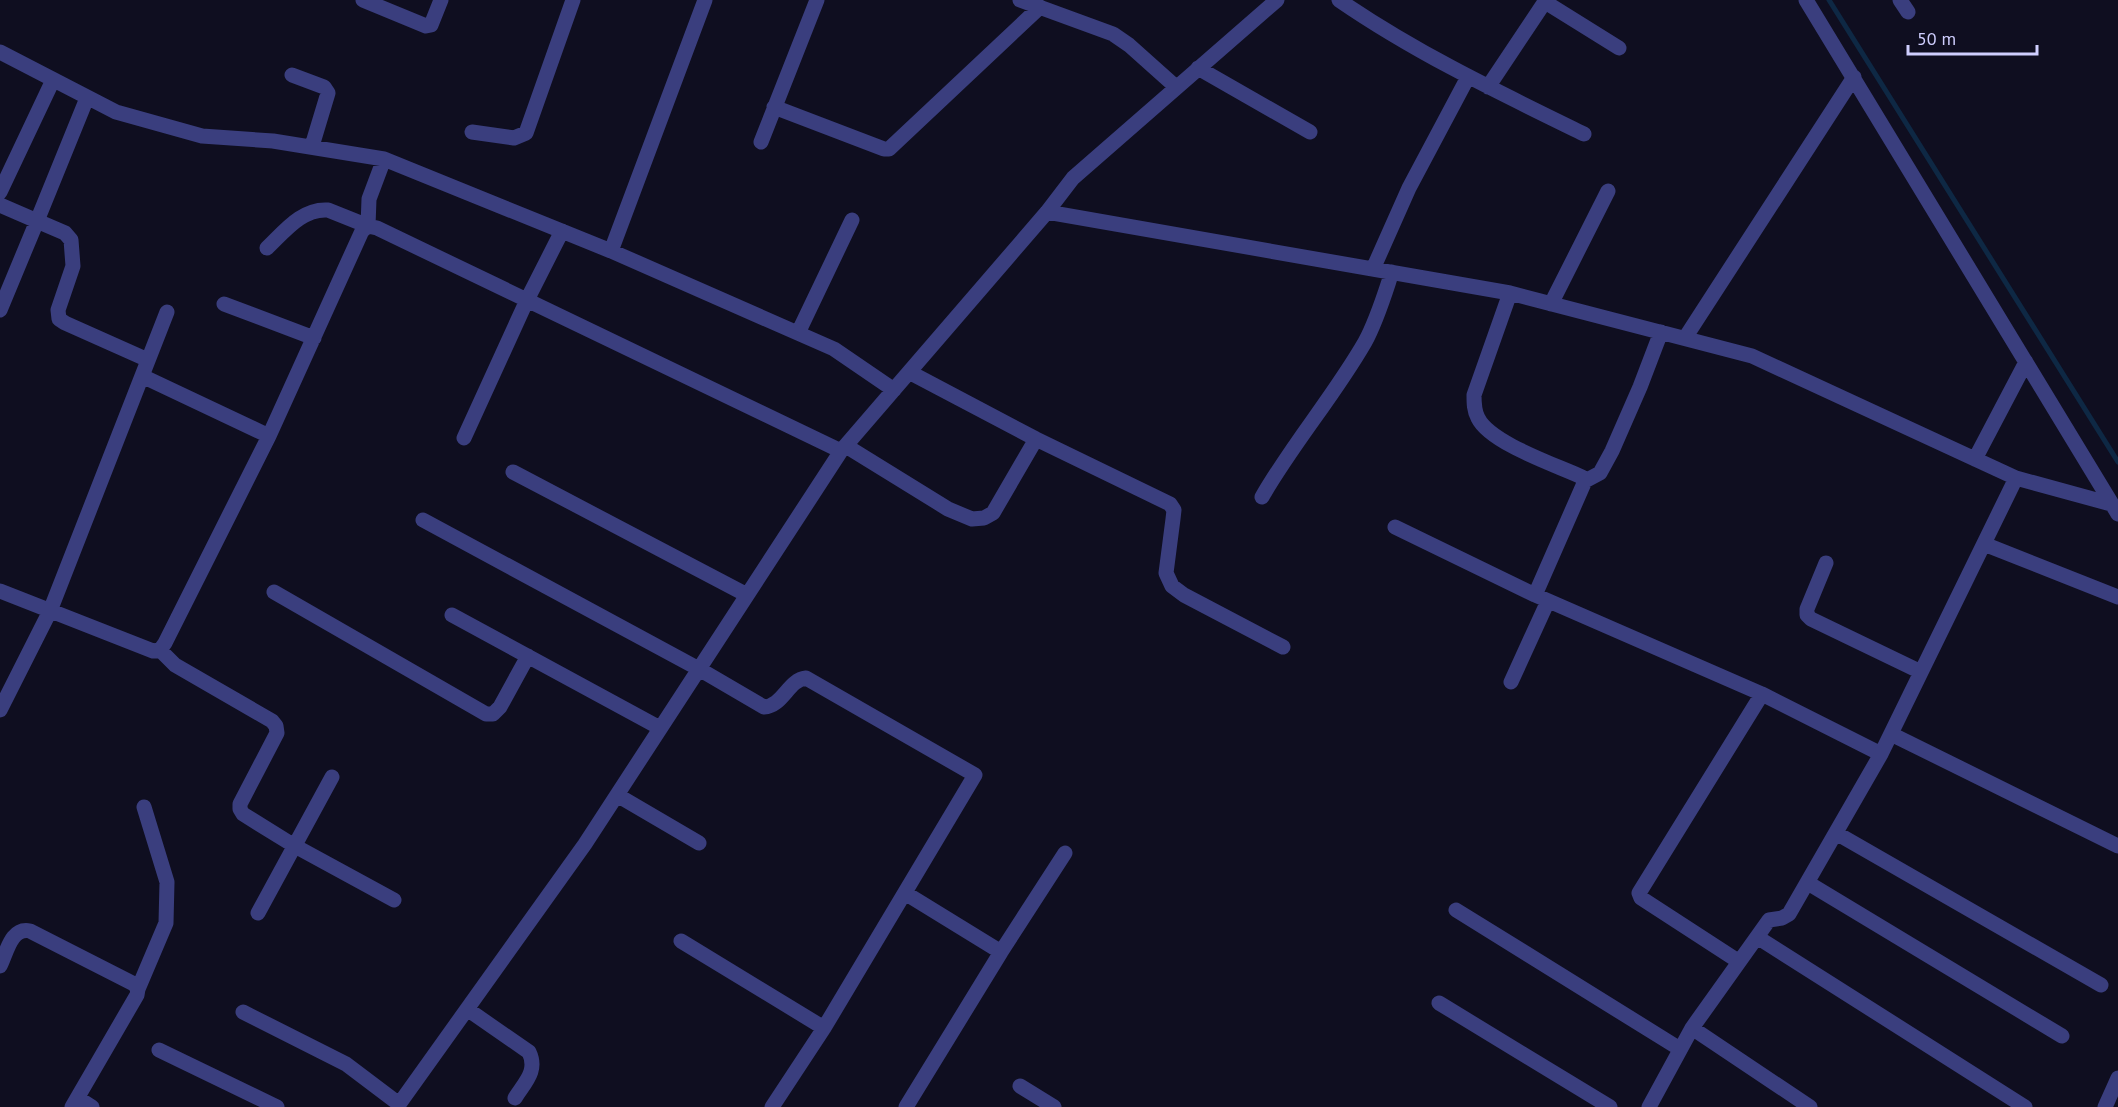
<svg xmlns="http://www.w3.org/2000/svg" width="2118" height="1107" font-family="'PT Sans',sans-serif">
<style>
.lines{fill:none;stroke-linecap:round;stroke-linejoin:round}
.stream{stroke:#0e2844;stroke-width:5}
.minor{stroke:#3a3e7e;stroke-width:15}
</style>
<rect width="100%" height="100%" fill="#0f0e20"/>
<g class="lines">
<path class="stream" d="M1829 0 2118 462"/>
<path class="minor" d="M363 0 426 26 431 25 441 0
M1020 0 1113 34 1129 45 1176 87
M1339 0C1416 53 1500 93 1584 134
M1806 0 2118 514
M1900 0 1908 12
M1545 2 1619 48
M0 52 116 112 202 136 273 141 384 159 611 251 834 349 894 390
M1198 68 1310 132
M292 75 324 87 328 93 312 146
M1488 87 1546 0
M87 98 37 221 65 233 71 240 73 266 58 310 59 319 65 323 148 360
M774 107 884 149H889L1040 7
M472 132 514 138 526 133 573 0
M761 142 817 0
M0 192 53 80
M0 205 37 221 0 310
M1047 212 1510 293 1752 356 2016 478 2111 504
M267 248C284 232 302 208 328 210L368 226 369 199 384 159
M611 251 705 0
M1373 269 1409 188 1468 77
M1510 293 1474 395C1474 403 1474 411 1478 418 1490 443 1556 465 1582 477L1585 481 1535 595
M224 304 314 338
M1551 304 1608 191
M798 333 852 220
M1685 338 1854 77
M909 372 1036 439 1170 504 1174 510 1173 519 1166 573 1172 586 1184 595 1283 647
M142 376 269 436
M464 438 527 300 562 231
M846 446 948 509 972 519 984 518 993 513 1036 439
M1975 459 2026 362
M513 472 747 595
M1585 481 1600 473 1612 451 1640 387 1661 332
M1262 497C1293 443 1334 396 1365 342 1377 320 1384 296 1392 272
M423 520 699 669 764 707C783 706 788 680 806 678L975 775 824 1028 772 1107
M1395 527 1535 595 1762 694 1881 754
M1984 544 2118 597
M1826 563 1807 609V615L1811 619 1921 672
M0 591 153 651 160 650 165 643 269 436 362 231 368 226 377 228 841 451
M274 592 486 714H493L500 707 528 656
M452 615 660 728
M160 650 175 665 272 721 276 726 277 733 240 804V809L243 814 293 845 394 900
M1511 682 1548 601
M0 710 50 611 167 312
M1891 734 2118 846
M617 795 699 843
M1836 833 2101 985
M1808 883 2062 1036
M905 893 1001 952
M1456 910 1680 1049
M258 913 332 777
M1757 937 2025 1107
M681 941 824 1028
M1738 961 1641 898 1639 893 1762 694
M0 966C7 952 11 927 30 931L134 984 138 989 137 995 72 1107
M138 989 166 923 167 882 144 807
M1439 1003 1610 1107
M467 1009 529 1052C538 1071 525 1082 515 1098
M243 1012 346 1064 399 1104
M1692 1028 1810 1107
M159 1050 277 1107
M1020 1086 1054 1107
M78 1098 92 1107
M397 1107 585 844 841 451 1047 212 1073 178 1277 0
M906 1107 1001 952 1065 853
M1649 1107 1692 1028 1769 920 1782 918 1789 914 1881 754 2016 478
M2105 1107 2118 1078"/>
</g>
<path d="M1908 45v9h129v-9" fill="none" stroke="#cfcefe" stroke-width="3"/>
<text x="1917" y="45" font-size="18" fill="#cfcefe" stroke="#0f0e20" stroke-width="4.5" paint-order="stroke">50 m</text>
</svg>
